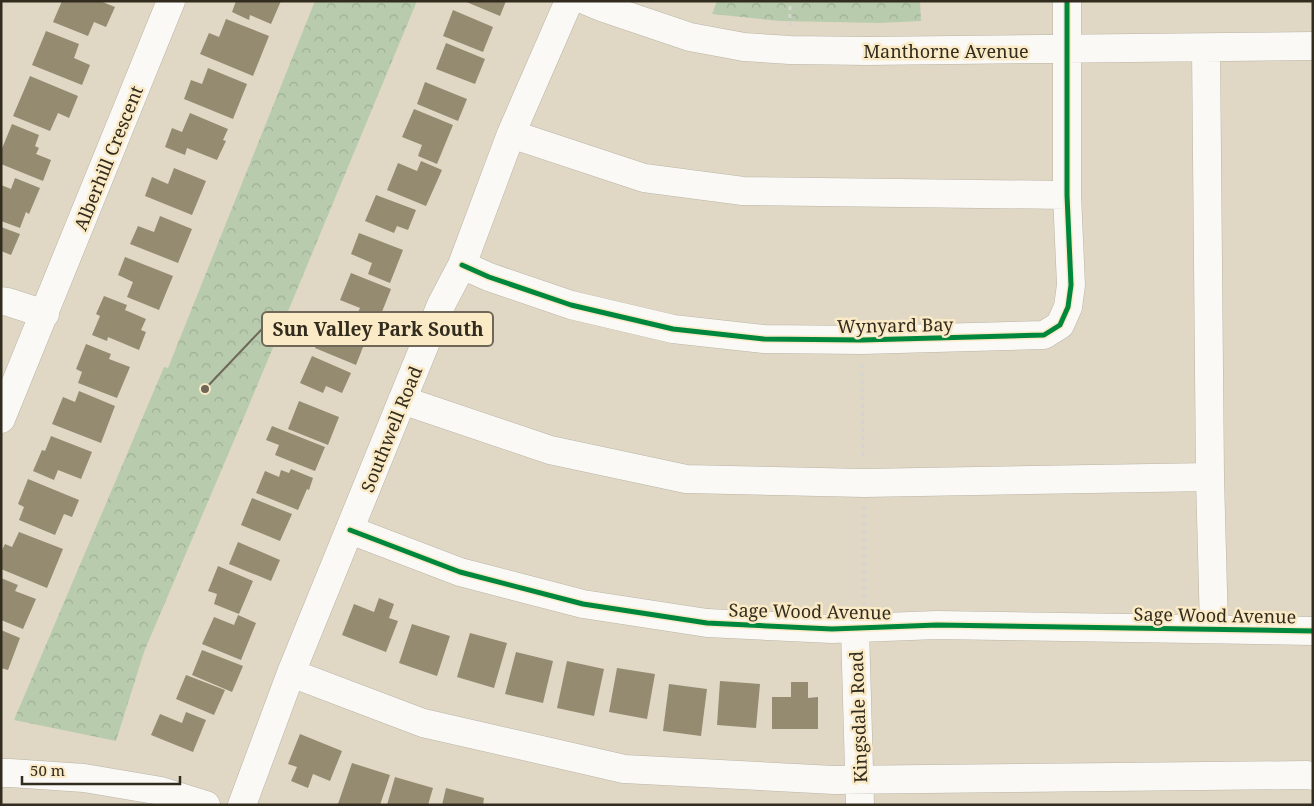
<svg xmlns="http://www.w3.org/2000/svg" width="1314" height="806" font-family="'Noto Serif',serif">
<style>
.park{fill:url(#park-crowns)}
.building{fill:#948b71}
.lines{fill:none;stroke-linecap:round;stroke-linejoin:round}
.minor-casing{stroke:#bab4a5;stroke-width:29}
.path{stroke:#d6d4ce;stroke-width:3;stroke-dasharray:4 4;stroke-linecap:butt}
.minor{stroke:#faf9f6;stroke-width:28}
.cycleway-casing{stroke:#faeac6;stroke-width:8}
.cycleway{stroke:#00873e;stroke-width:5}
.labels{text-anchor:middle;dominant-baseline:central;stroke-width:5;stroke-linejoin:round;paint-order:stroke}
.street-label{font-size:18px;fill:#322c1e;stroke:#faeac6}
.leader{fill:none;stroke:#6f6858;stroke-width:2}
.callout-dot{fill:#6f6858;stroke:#faeac6;stroke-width:2}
.callout{fill:#faeac6;stroke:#6f6858;stroke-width:2}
.callout-label{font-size:19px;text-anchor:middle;font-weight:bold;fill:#322c1e}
</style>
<defs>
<pattern id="park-crowns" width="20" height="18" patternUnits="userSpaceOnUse" patternTransform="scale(1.25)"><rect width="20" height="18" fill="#b8ccad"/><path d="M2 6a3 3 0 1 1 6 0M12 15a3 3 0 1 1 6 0" fill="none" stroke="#9faf94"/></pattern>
</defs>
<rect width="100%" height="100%" fill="#e0d8c5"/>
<path class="park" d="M315 1H417L247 410 144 652 116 741 14 720 164 367 168 368Z
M717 1H920L921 21 880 23 780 21 712 14Z"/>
<path class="building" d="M62 1H100L115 7 106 27 94 22 88 36 53 22Z
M236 1H281L271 24 250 15 249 20 232 12Z
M464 1H506L500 16Z
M453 10 493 27 483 52 443 36Z
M226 19 269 36 253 76 200 54 209 33 219 37Z
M46 31 79 44 74 58 90 65 82 85 32 65Z
M446 43 485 59 475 84 436 69Z
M208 68 247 84 233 119 184 99 191 80 202 84Z
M30 76 78 96 69 118 58 113 50 131 13 116Z
M425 82 467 99 458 121 417 104Z
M414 109 453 125 437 164 418 156 422 145 402 137Z
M190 113 228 129 223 140 226 141 217 160 187 148 185 155 165 147 172 128 182 132Z
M12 124 39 135 35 146 39 148 36 154 51 160 43 181 1 164V151Z
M421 161 442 170 426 206 387 190 398 163 417 171Z
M174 168 206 181 192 215 145 196 152 177 168 184Z
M15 178 40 188 29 214 26 212 20 228 1 221V185L11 189Z
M376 195 416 210 408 230 397 226 394 233 365 221Z
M160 216 192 229 178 263 130 244 138 226 154 232Z
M1 227 20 234 11 255 1 251Z
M359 233 403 250 390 283 368 274 372 263 351 254Z
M125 257 173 276 159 310 127 297 133 282 118 275Z
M351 273 391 289 376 327 355 319 360 308 340 300Z
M104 296 127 305 125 310 146 319 141 330 146 332 139 350 108 337 107 341 92 335 100 316 96 314Z
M350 321 370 329 356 365 315 348 325 322 346 331Z
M86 344 111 354 109 359 130 367 117 398 78 383 82 372 76 369Z
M312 356 351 373 342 393 326 386 323 393 300 383Z
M79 391 115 406 101 443 52 424 63 397 75 402Z
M299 401 339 417 328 445 288 429Z
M272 426 325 447 315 471 275 455 279 445 266 440Z
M51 436 92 452 81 479 58 470 54 480 33 471 42 450 45 451Z
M291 469 313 478 309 490 307 489 298 510 256 493 265 471 279 477 281 470 289 473Z
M28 479 79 500 72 517 64 514 55 535 19 520 24 507 18 504Z
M252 498 292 514 280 541 241 525Z
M19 532 63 549 47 588 1 569V552L5 544 12 547Z
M238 542 280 560 271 581 229 564Z
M218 566 253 581 239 614 214 604 217 594 208 591Z
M1 578 18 585 15 591 36 599 23 629 1 620Z
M379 598 394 604 389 618 398 621 386 652 342 635 354 604 374 612Z
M238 615 256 623 241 660 202 644 214 617 234 625Z
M412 624 450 636 437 676 399 663Z
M1 630 20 638 8 670 1 668Z
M470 633 507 643 494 688 457 677Z
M202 650 243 666 232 692 192 675Z
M516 652 553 661 543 703 505 694Z
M567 661 604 669 594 716 557 708Z
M617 668 655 674 647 719 609 712Z
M186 675 225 690 214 715 176 699Z
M720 681 760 684 756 728 717 725Z
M791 682H808V698L818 697V729H772V697H791Z
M669 684 707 689 701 736 663 731Z
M186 712 206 720 193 752 151 735 160 714 182 723Z
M300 734 342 751 330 781 313 774 308 788 291 781 297 767 288 764Z
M352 763 390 775 380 805 338 804Z
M395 777 433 788 428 805H387Z
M446 788 484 798 483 805H442Z"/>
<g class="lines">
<defs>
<path id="minor" d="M587 1 604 8 690 37 744 47 790 50 867 51 1313 46
M1206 48 1210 477 1214 628
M511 134 644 178 743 191 1067 195
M462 265 489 277 571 305 673 329 764 339 862 340 1044 335 1060 325 1068 307 1071 285 1067 195V1
M1 301 8 302 45 314
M402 400 550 450 686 479 864 483 1210 477
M1 419 171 1
M350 530 460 572 583 604 707 623 832 629 937 625 1313 631
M855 629 860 805
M291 673 423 723 624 769 834 780 1307 775 1313 776
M1 773H10L84 778 161 791 206 805
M242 805 291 673 441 305 462 265 511 134 569 1"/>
</defs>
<use href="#minor" class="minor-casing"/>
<path class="path" d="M790 26V1
M862 364 863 460
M864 506V605"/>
<use href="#minor" class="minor"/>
<defs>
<path id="cycleway" d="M462 265 489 277 571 305 673 329 764 339 862 340 1044 335 1060 325 1068 307 1071 285 1067 195V1
M350 530 460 572 583 604 707 623 832 629 937 625 1313 631"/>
</defs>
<use href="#cycleway" class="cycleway-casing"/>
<use href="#cycleway" class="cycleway"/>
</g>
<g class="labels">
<g class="street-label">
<text x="946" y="51">Manthorne Avenue</text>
<text transform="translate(108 158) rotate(-68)">Alberhill Crescent</text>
<text transform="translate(895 325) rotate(-1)">Wynyard Bay</text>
<text transform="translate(391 429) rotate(-68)">Southwell Road</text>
<text transform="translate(810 611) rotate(1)">Sage Wood Avenue</text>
<text transform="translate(1215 615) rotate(1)">Sage Wood Avenue</text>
<text transform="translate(858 717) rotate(-92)">Kingsdale Road</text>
</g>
</g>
<path class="leader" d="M205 389L262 329"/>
<circle class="callout-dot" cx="205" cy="389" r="5"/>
<rect class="callout" x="262" y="312" width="231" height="34" rx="5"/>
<g class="callout-label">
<text x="378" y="336">Sun Valley Park South</text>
</g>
<rect width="1314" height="806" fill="none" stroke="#322c1e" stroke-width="5"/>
<path d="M22 776v8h158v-8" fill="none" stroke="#322c1e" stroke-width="2.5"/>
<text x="30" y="776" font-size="15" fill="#322c1e" stroke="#faeac6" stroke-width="4" paint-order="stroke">50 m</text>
</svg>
